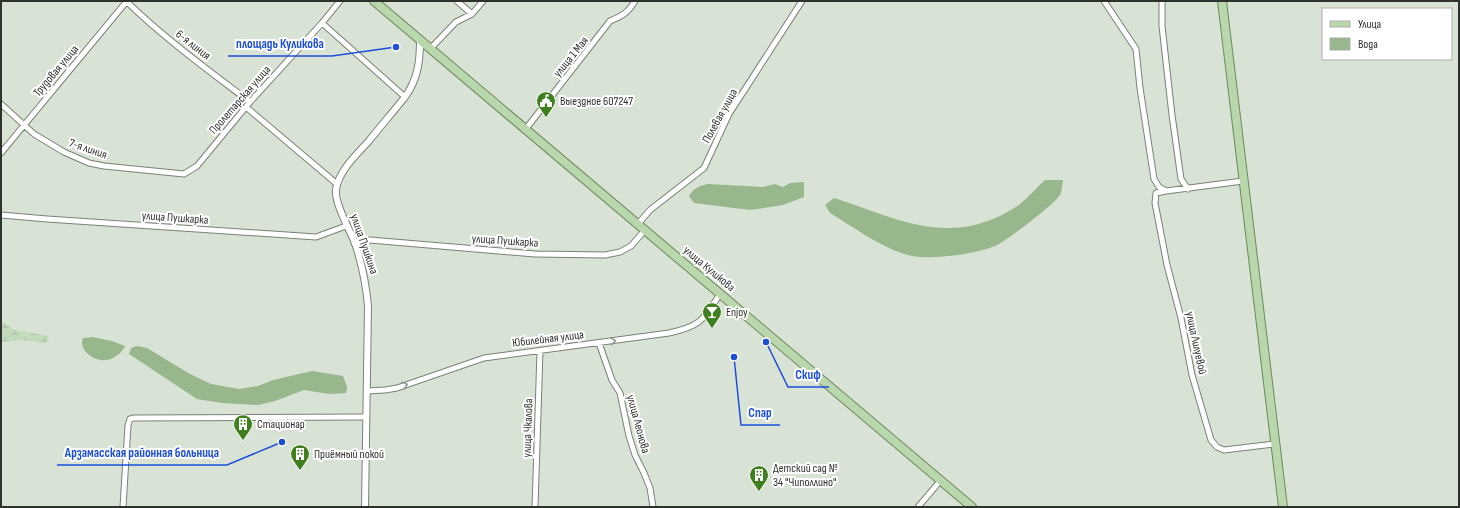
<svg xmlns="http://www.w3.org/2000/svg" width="1460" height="508" font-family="'Sofia Sans Condensed',sans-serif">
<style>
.wetland{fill:url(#wetland-marsh)}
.water{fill:#98b78c}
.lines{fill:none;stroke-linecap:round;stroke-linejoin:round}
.minor-casing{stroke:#798276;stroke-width:7}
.tertiary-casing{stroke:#798276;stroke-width:8}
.primary-casing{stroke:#6a8a5d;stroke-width:10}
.minor{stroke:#fff;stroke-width:5}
.tertiary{stroke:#fff;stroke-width:6}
.primary{stroke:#b9d6ad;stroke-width:8}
.oneway{stroke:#969896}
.labels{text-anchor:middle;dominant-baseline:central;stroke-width:4;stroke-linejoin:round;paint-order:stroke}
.street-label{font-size:12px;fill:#2e322d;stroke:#fff}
.poi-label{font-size:12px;fill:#2e322d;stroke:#fff;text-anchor:start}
.leader{fill:none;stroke:#1d4ed8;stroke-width:1.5}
.callout-dot{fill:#1d4ed8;stroke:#fff;stroke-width:1.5}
.callout-label{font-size:13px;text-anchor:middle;font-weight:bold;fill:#1d4ed8;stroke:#fff;stroke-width:4;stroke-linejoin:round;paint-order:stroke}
</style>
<defs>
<pattern id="wetland-marsh" width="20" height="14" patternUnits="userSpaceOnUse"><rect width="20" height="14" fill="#c3dabb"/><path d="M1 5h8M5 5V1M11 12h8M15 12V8" fill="none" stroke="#a8bca1"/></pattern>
</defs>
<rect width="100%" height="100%" fill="#d9e3d5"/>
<path class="wetland" d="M1 321 14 330 49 336 46 343 21 340 1 342Z"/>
<path class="water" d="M1045 180H1063C1062 185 1062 192 1060 195 1054 205 1006 241 995 246 976 254 928 261 908 255 882 248 853 227 830 213L825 205 834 198C887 215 939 243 995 218 1004 214 1014 209 1021 203 1030 196 1037 187 1045 180Z
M804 182V197L783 205 750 210 694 203 689 196C694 188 699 186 708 184L763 187 775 184 783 187 790 183Z
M92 337 112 341 125 346C122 353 114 359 106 360 94 362 78 350 83 338Z
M137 346 147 348 190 374 211 384 239 389 258 386 273 380 312 371 343 376 347 387 346 393 329 394 304 390 275 401 258 405 222 403 197 399 129 354 131 348Z"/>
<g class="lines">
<defs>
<path id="minor" d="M126 1C164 38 208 70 250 102
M457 1 472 14
M1104 1 1136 49 1140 88 1154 179 1159 187 1166 191 1243 181
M1162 1V26L1172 115 1181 179 1188 189
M322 23 405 97
M431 48 456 22 472 14 483 1
M1 104 34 134 64 152 89 163 104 166 184 174 197 166 250 102 322 23 340 1
M246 107 337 184
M525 130 610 21C622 16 628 13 635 1
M1 153 127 1
M1166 191 1156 193 1155 203 1167 265 1181 318 1192 375 1211 440 1217 447 1224 450 1274 444
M1 215 47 219 316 237 346 226
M638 224 650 210 704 168 729 114 802 1
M354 243 370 240 535 254 605 255 620 252 631 246 645 230
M599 343 612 380 620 393 629 436 635 455 644 473 650 488 653 507
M367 391 385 390 397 388 484 358 669 333C701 326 703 320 720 294
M123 507 128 425 130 419 134 418 366 417
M535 507 540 351
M918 507 941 480"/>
<path id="tertiary" d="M365 507 368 306C366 284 362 264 355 243 350 230 334 203 336 189 339 171 356 155 368 142 380 127 393 112 405 97 418 79 420 61 420 40"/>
<path id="primary" d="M374 1 972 507
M1222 1 1283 507"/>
</defs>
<use href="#minor" class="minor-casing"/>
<use href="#tertiary" class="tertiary-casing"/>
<use href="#primary" class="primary-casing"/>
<use href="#minor" class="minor"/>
<use href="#tertiary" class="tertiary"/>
<use href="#primary" class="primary"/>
</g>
<defs><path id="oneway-chevron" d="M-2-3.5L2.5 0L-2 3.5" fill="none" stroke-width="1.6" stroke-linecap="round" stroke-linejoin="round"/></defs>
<g class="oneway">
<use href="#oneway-chevron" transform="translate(613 341) rotate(-8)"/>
<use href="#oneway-chevron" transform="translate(405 385) rotate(-19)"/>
</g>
<defs>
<symbol id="civic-pin" viewBox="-11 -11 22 30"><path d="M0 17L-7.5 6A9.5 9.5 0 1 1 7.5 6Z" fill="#3f7f1e" stroke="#fff"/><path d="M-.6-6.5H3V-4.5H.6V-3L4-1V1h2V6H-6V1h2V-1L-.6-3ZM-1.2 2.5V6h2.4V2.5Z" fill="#fff"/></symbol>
<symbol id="bar-pin" viewBox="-11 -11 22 30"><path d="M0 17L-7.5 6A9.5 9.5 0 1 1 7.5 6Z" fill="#3f7f1e" stroke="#fff"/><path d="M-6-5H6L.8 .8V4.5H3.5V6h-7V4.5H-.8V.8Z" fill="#fff"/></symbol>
<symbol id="building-pin" viewBox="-11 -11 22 30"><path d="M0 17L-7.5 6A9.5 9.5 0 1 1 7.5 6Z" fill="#3f7f1e" stroke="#fff"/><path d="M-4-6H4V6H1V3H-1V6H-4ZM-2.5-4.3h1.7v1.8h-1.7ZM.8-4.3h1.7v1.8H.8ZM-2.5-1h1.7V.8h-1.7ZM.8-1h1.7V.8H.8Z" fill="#fff"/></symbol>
</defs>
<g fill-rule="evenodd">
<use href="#civic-pin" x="535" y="90" width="22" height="30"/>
<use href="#bar-pin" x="701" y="301" width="22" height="30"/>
<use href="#building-pin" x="232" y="413" width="22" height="30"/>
<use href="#building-pin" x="289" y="443" width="22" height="30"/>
<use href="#building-pin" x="748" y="464" width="22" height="30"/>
</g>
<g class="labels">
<g class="street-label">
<text transform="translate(193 45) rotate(38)">6-я линия</text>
<text transform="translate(571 57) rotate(-51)">улица 1 Мая</text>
<text transform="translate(56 71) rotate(-50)">Трудовая улица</text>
<text transform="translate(240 100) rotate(-49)">Пролетарская улица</text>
<text transform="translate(720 116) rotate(-61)">Полевая улица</text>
<text transform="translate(88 149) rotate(19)">7-я линия</text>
<text transform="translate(175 218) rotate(4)">улица Пушкарка</text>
<text transform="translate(505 241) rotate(4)">улица Пушкарка</text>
<text transform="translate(364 244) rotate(71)">улица Пушкина</text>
<text transform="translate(709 269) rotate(40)">улица Куликова</text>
<text transform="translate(548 339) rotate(-7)">Юбилейная улица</text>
<text transform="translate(1196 343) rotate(78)">улица Лилуевой</text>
<text transform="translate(638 424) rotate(75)">улица Леонова</text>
<text transform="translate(528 428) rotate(-88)">улица Чкалова</text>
</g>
<g class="poi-label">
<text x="560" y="101">Выездное 607247</text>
<text x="726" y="312">Enjoy</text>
<text x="257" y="424">Стационар</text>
<text x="314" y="454">Приёмный покой</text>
<text x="773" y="468">Детский сад №<tspan x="773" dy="14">34 "Чиполлино"</tspan></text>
</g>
</g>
<path class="leader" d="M396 47L332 56H228M766 342L788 387H829M734 357L741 425H780M282 442L227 465H57"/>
<g class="callout-dot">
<circle cx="396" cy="47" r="4"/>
<circle cx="766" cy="342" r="4"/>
<circle cx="734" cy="357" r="4"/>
<circle cx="282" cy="442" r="4"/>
</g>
<g class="callout-label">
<text x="280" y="48">площадь Куликова</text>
<text x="808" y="379">Скиф</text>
<text x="760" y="417">Спар</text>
<text x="142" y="457">Арзамасская районная больница</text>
</g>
<rect width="1460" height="508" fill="none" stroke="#2e322d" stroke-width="4"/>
<rect x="1322" y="8" width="130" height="52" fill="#ffffff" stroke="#abadab"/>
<rect x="1330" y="21" width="20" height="6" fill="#b9d6ad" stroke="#abadab"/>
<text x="1358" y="28" font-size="12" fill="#2e322d">Улица</text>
<rect x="1330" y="38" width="20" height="12" fill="#98b78c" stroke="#abadab"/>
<text x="1358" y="48" font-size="12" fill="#2e322d">Вода</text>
</svg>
